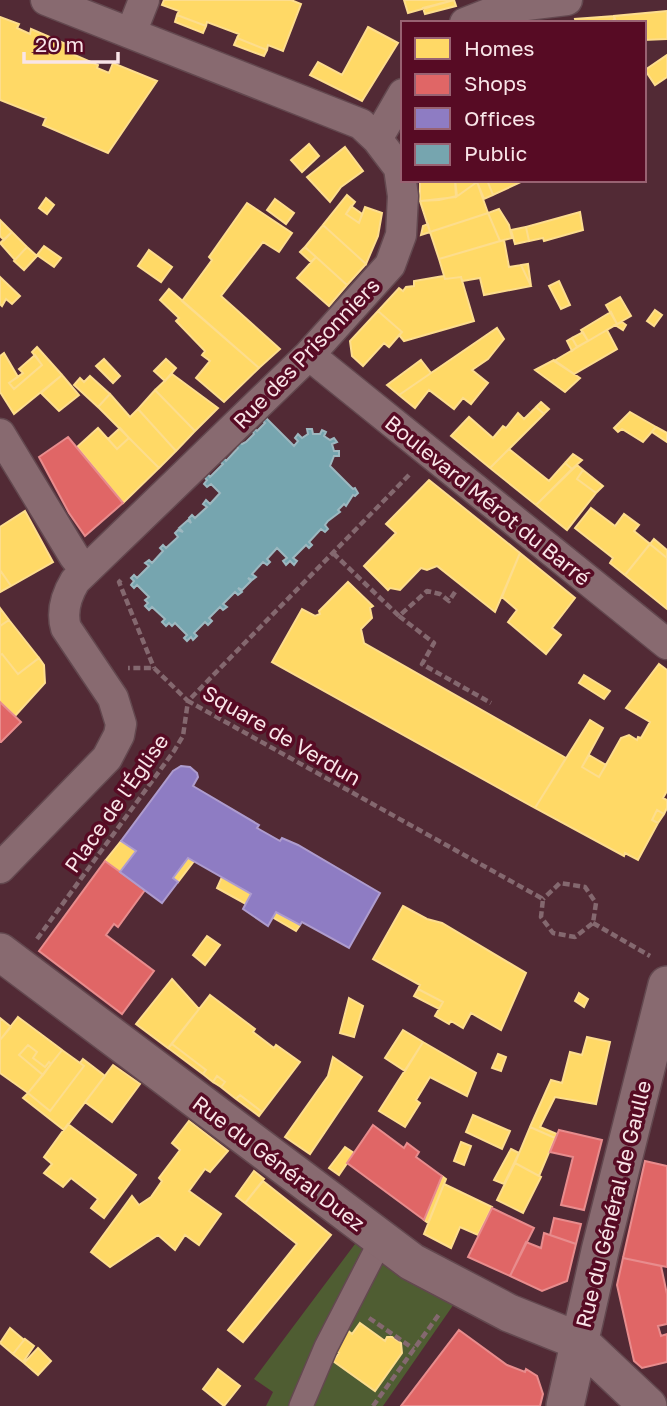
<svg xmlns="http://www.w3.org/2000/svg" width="667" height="1406" font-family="'Golos Text',sans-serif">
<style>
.green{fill:#4f5d32}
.homes{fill:#ffd966;stroke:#fddd8d;stroke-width:2}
.shops{fill:#e06666;stroke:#e88c8d;stroke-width:2}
.offices{fill:#8e7cc3;stroke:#ae9cce;stroke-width:2}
.public{fill:#76a5af;stroke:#9db8c0;stroke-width:2}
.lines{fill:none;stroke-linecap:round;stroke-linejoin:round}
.pedestrian-casing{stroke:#63484f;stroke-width:26}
.minor-casing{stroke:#63484f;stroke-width:33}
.tertiary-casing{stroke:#63484f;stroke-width:40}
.path{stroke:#84686f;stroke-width:4.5;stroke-dasharray:7 3.5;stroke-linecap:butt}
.pedestrian{stroke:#886a70;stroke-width:23}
.minor{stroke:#886a70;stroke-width:30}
.tertiary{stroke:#886a70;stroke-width:37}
.labels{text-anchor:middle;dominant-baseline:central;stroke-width:7;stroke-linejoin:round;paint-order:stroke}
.street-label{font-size:21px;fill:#f9e5e8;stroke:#570b24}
</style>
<rect width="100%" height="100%" fill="#522a35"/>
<path class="green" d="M358 1240 454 1304 383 1406H266L273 1392 254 1379Z"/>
<path class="homes" d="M164 0H291L301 4 283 51 268 45 267 50 237 38 239 34 207 22 206 26 177 15 179 11 162 5Z
M404 0H454L408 13Z
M454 0 456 6 425 14 423 8Z
M667 11V39L644 40V23H615L614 16Z
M177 15 206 26 203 33 175 22Z
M614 16 615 19 609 23H576L575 19Z
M0 17 19 24 17 28 30 34 31 29 73 47 70 53 98 65 97 68 109 73 113 63 157 81 108 153 43 125 46 118 0 100Z
M368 27 398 43 362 101 310 75 318 62 342 75Z
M237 38 267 50 264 56 234 45Z
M667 55V77L655 85 645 70Z
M309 144 319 156 302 172 291 160Z
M345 147 363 171 341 187 330 202 307 177Z
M420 180H455L457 196 439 200 420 201Z
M477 180V182L456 197 455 181Z
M482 180H487L493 195 484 199 477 182Z
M487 180H525L493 195Z
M477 182 488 213 430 232 420 201 456 197Z
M347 195 355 202 346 214 359 223 365 207 382 213 378 236 366 264 323 225Z
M46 198 54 205 47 214 39 208Z
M275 199 294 213 286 224 267 210Z
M247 203 292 233 279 252 263 242 221 296 280 349 259 368 182 301 212 260 209 257Z
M351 206 362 214 359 223 346 214Z
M499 209 509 225 512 238 500 241 488 213Z
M580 212 583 230 544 241 543 238 529 241 526 227Z
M488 213 500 241 439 259 430 232Z
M0 220 12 232 4 240 0 236Z
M428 224 430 232 421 235 423 226Z
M323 225 366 264 347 285 305 247Z
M526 227 529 241 515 244 511 230Z
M12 232 27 247 15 260 0 243Z
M504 240 509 267 521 265 531 286 484 295 480 278 462 281 461 277 445 279 439 259Z
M44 246 61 258 54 267 37 255Z
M27 247 37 256 24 270 14 261Z
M305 247 316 257 311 262 300 252Z
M149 250 172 267 161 282 138 266Z
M316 257 347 285 329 306 297 278Z
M528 264 531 286 521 265Z
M444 276 445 279 461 277 474 321 404 341 399 335 402 332 378 311 399 288 403 291 406 287 414 286V281Z
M0 277 20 296 12 304 6 299 2 306 0 304Z
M559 281 570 305 561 309 549 286Z
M169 289 259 368 224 402 196 378 210 361 202 355 205 351 176 321 179 318 160 300Z
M620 297 631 316 617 324 606 305Z
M655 310 662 315 654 326 647 321Z
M378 311 402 332 389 347 384 343 363 366 352 356 350 341Z
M611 312 617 324 588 341 581 330Z
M622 322 626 325 623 330 615 325Z
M497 328 504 339 488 359 472 370 488 383 471 404 463 398 454 409 429 390 415 408 399 395Z
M607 330 617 349 574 374 554 361Z
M583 332 588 341 577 347 572 338Z
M572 338 577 347 572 351 567 341Z
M37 347 62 375 14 414 0 392V356L4 353 18 377 9 383 14 389 42 365 32 352Z
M35 355 42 365 14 389 9 383 23 373 19 369Z
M104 359 120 376 113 383 96 366Z
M166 359 176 368 165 381 154 371Z
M421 360 431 373 399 395 387 385Z
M554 360 580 378 565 392 535 370Z
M172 374 218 408 195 431 155 390Z
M62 375 79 395 59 411 41 393Z
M90 376 110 394 98 407 74 385 80 378 84 382Z
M155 390 195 431 176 451 138 409Z
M110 394 130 417 138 409 176 451 159 468 98 407Z
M541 402 549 409 544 414 536 407Z
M536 407 544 414 490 468 451 436 469 417 493 438 503 426 506 428 518 413 524 419Z
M630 412 656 427 643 442 622 429 618 432 614 428Z
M656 427 667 433V442L652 432Z
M98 428 117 449 129 438 159 468 123 503 77 447Z
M120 428 129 438 117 449 108 439Z
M509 449 549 481 565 463 572 469 536 505 490 468Z
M573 454 582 460 572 469 565 463Z
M577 465 583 470 577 479 596 493 567 530 536 505Z
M583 470 603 486 596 493 577 479Z
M429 480 520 553 495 612 437 566 427 570 421 568 400 590 390 588 388 590 364 566 396 533 386 524Z
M591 508 615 526 624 514 639 525 634 531 650 544 625 575 610 563 613 558 575 528Z
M25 511 53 562 11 586 0 570V527Z
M654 539 667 550V558L650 544Z
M650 544 667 558V609L625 575Z
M520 553 575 598 552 628 561 635 546 654 508 622 517 610 502 597Z
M0 570 11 586 0 592Z
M348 582 373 606 370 608 372 618 361 629 364 643 566 758 535 808 272 662 302 609 315 616 320 614 319 611Z
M0 608 9 620 0 626Z
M9 620 39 658 18 674 2 654 0 655V626Z
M2 654 18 674 39 658 44 665 45 683 15 716 0 702V655Z
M659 664 667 670V791L663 798 667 800V808L664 814 657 810 652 820 658 823 638 860 625 853 624 856 535 808 590 720 603 728 582 767 599 777 621 738 629 735 637 740 638 737 641 738 650 722 626 708Z
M584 675 610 691 604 699 579 683Z
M589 755 606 765 599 777 582 767Z
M657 810 664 814 658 823 652 820Z
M121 841 136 851 120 872 105 861Z
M188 858 194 861 178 882 173 878Z
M222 877 251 894 246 904 217 888Z
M403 906 427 919 442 923 526 973 501 1030 471 1013 463 1028 451 1021 449 1024 435 1016 443 1002 418 989 420 985 373 959Z
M276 912 300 925 296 931 272 917Z
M207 936 220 945 205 965 193 955Z
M172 979 199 1009 168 1048 136 1024Z
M418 989 443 1002 439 1009 414 996Z
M579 993 588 999 584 1007 575 1001Z
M210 995 255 1029 253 1032 274 1048 276 1045 300 1062 262 1112 240 1095 236 1099 221 1087 225 1082 217 1076 213 1082 203 1074 206 1070 172 1044Z
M349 998 363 1006 354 1037 340 1033Z
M18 1017 62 1050 51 1064 49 1062 45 1067 33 1058 37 1052 28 1045 19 1055 43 1075 28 1093 0 1073V1040Z
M0 1018 11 1027 0 1040Z
M403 1030 423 1042 405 1071 385 1058Z
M587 1037 610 1042 596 1104 555 1097 540 1127 557 1134 555 1138 530 1127 551 1080 562 1083 570 1052 582 1055Z
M423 1042 476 1073 467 1096 430 1077 416 1100 420 1103 405 1127 379 1111Z
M172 1044 206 1070 203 1074 168 1048Z
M28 1045 37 1052 33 1058 45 1067 49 1062 51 1064 43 1075 19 1055Z
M62 1050 84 1066 50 1111 28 1093Z
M498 1054 506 1057 501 1071 492 1068Z
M333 1057 362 1077 310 1154 285 1137 328 1076Z
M83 1059 105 1076 64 1130 23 1098 28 1093 50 1111 84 1066 80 1063Z
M113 1065 140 1084 112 1122 85 1102Z
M217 1076 225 1082 221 1087 213 1082Z
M240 1095 262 1112 259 1116 236 1099Z
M473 1115 510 1131 502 1149 466 1132Z
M189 1121 228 1151 210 1172 205 1169 189 1191 221 1214 199 1245 185 1235 175 1250 158 1235 110 1267 91 1252 132 1196 139 1205 151 1197 162 1181 159 1178 180 1150 172 1143Z
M68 1124 136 1175 104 1218 91 1208 98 1199 71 1178 63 1187 44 1173 52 1164 44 1157Z
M530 1127 555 1138 539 1176 515 1163Z
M461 1142 471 1146 464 1165 454 1161Z
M345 1147 354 1153 339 1175 329 1168Z
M511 1149 519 1153 504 1184 494 1180Z
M515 1163 541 1177 523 1213 497 1200Z
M254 1171 264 1179 245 1203 236 1196Z
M442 1176 446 1179 428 1223 424 1220Z
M263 1181 331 1235 243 1342 228 1330 297 1244 245 1203Z
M444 1184 492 1207 478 1235 460 1227 451 1248 424 1234Z
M360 1323 385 1341 387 1337H392L401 1343 402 1353 375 1391 333 1361 339 1353 332 1349 346 1329 352 1334Z
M10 1328 24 1340 13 1354 0 1343Z
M25 1339 34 1346 23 1362 13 1354Z
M38 1348 51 1361 38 1375 24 1363Z
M218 1369 240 1386 224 1406 203 1389Z"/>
<path class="shops" d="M68 437 123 503 85 536 69 513 39 457Z
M0 702 21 722 1 742H0Z
M105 861 145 890 118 927 114 924 106 935 154 971 122 1014 39 951Z
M373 1125 404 1148 407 1143 419 1152 416 1157 442 1176 424 1220 347 1163Z
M559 1130 602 1140 584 1210 561 1205 573 1157 550 1152Z
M645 1161 667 1166V1267L623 1258Z
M492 1208 534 1228 510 1276 468 1257Z
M554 1218 581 1224 576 1244 550 1235Z
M544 1233 576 1244 567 1281 542 1291 510 1276 526 1242 541 1248Z
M623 1258 661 1266 667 1294V1324L658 1326 661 1336 667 1334V1362L642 1368 634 1361 617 1285Z
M459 1330 507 1365 525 1372 526 1369 537 1376 543 1394 540 1406H401Z"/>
<path class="offices" d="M181 766 190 767 197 773 198 777 193 786 259 825 257 828 280 841 282 838 298 845 380 893 349 948 302 922 300 925 276 912 268 926 243 909 251 894 188 858 173 878 178 882 162 903 120 872 136 851 121 841 173 771Z"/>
<path class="public" d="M266 418 294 446 298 441 295 438 298 434 302 438 308 434 307 429H312L313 434H320L322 430 326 432 324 436 330 440 334 438 337 442 332 444 334 451H339V456H334L330 466 353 489 355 488 358 493 355 496 353 495 346 506 344 504 338 510 340 512 328 521 325 525 328 529 325 532 321 529 309 542 312 545 309 548 306 545 293 558 297 561 294 565 290 561 286 565 283 561 287 558 277 548 267 559 270 562 267 565 263 562 252 574 256 577 252 580 248 578 251 581 242 590 238 588 242 592 238 595 235 592 223 604 227 607 223 610 220 607 209 618 212 621 208 625 205 622 194 633 197 636 193 640 191 637 187 641 184 638 187 635 175 623 172 626 169 623 166 626 162 622 165 619 152 607 149 610 145 606 148 603 145 600 149 597 137 585 134 588 131 585 134 581 131 578 134 575 137 578 149 566 145 563 149 560 152 563 163 551 160 548 163 545 166 548 178 537 175 533 178 530 183 532 179 528 188 520 191 523 189 518 192 515 195 518 207 507 203 504 206 500 210 504 220 493 211 484 207 487 204 484 207 480 204 477 207 473 210 477 223 464 219 461 223 457 226 461 238 448 235 445 238 441 242 444 246 442 254 434 253 432 255 429 257 431 265 423 263 421Z"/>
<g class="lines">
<defs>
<path id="pedestrian" d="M301 1406 326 1347 381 1240"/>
<path id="minor" d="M465 23 503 8 567 0
M131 33 144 0
M377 139 403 94
M309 355 667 644
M0 434 74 556 85 570
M0 868 107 758 119 735 121 724 113 698 66 628C61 611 66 596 75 581L309 355 390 265 401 235 403 196 399 168 377 139 361 124 46 0"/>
<path id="tertiary" d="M0 952 412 1262 509 1313 579 1341 648 1406
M565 1406 600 1251 667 985"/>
</defs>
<use href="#pedestrian" class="pedestrian-casing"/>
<use href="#minor" class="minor-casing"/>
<use href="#tertiary" class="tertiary-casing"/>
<path class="path" d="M409 475 188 701 543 899 541 917 553 933 575 937 593 923 596 903 585 887 560 883 543 899
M333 553 399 616 427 591 440 594 449 601 455 592
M121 580 119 582 154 668
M399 616 434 643 422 664 491 703
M593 923 650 956
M37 939 174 751 183 736 188 701 154 668H128
M369 1318 414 1349
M373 1406 440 1313"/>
<use href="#pedestrian" class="pedestrian"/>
<use href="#minor" class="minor"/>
<use href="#tertiary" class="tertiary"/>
</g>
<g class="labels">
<g class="street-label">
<text transform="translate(306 353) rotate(-46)">Rue des Prisonniers</text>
<text transform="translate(488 500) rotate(39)">Boulevard Mérot du Barré</text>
<text transform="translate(282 735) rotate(30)">Square de Verdun</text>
<text transform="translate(116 803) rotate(-55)">Place de l'Église</text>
<text transform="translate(279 1163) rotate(37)">Rue du Général Duez</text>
<text transform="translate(613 1204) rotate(-76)">Rue du Général de Gaulle</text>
</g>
</g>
<rect x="401" y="21" width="245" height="161" fill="#570b24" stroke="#986272" stroke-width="2"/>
<rect x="415" y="38" width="35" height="21" fill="#ffd966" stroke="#986272" stroke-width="2"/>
<text x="464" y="56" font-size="21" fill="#f9e5e8">Homes</text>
<rect x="415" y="74" width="35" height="21" fill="#e06666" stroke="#986272" stroke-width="2"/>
<text x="464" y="91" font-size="21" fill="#f9e5e8">Shops</text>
<rect x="415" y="108" width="35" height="21" fill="#8e7cc3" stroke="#986272" stroke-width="2"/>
<text x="464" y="126" font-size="21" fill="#f9e5e8">Offices</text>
<rect x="415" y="144" width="35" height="21" fill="#76a5af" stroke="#986272" stroke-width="2"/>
<text x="464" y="161" font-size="21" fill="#f9e5e8">Public</text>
<path d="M24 52v10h94v-10" fill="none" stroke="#f9e5e8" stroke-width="3.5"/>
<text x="35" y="52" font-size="21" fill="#f9e5e8" stroke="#570b24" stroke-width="5" paint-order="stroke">20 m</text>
</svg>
